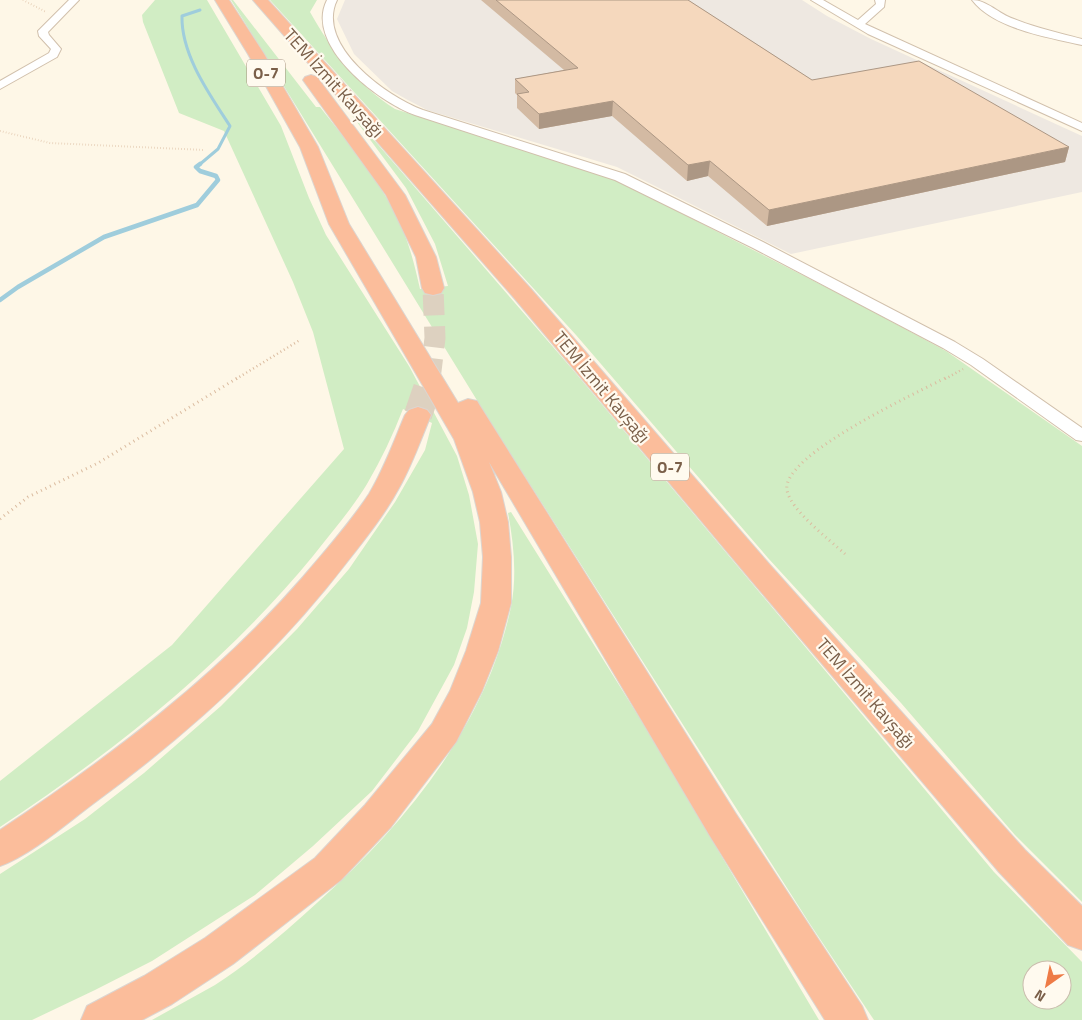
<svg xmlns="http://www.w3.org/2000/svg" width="1082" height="1020" font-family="'Titillium Web',sans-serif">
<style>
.industrial{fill:#eee8e1}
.green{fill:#d1edc4;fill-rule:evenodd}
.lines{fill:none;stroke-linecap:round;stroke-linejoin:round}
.stream-far1{stroke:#9fcddc;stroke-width:3}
.stream{stroke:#9fcddc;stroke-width:4.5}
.motorway-tunnel-far1{stroke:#ddd1c0;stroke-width:21;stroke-dasharray:21 11;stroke-linecap:butt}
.motorway-tunnel{stroke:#ddd1c0;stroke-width:28;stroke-dasharray:28 14;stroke-linecap:butt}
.minor-casing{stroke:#d1c0ac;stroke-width:2}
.motorway-casing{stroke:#dcd5d0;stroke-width:2}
.path-far2{stroke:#dbbca0;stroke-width:2;stroke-dasharray:0.5 2.5;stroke-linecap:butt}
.path-far1{stroke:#dbbca0;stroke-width:2.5;stroke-dasharray:1 3;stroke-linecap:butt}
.path{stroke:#dbbca0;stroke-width:3;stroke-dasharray:1 4;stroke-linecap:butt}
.minor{fill:#fff;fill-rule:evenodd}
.motorway{fill:#fbbd9b;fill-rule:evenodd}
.wall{fill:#d3baa3}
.shaded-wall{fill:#ac9784}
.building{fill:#f5d8bd;stroke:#ac9784}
.labels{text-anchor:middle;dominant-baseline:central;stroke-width:4.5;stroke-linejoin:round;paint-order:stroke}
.shield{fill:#fffaef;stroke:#a28e7b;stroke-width:1}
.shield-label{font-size:16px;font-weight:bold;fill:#7a5f49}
.street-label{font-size:18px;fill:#7a5f49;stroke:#fffaef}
</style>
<rect width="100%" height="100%" fill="#fef7e7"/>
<path class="industrial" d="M345 0H802L827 16 871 39 1082 136V192L791 254 617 167 427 110 406 99 392 91 354 54 337 19Z"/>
<path class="green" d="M155 0H207L281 126 309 198 326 235 409 366 457 456 469 495 478 544 474 592 467 628 454 665 418 731 372 791 313 846 255 895 152 961 95 990 32 1020H0V874L85 819 144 773 221 706 297 629 349 569 395 502 425 450 432 423 403 409C393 435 381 460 367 484 352 509 331 533 313 556 225 663 115 751 0 827V781L172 645 344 449 313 332 293 282 224 131 179 113 143 22 142 15Z
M231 0H233L316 107H320C349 144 382 182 401 226 410 246 415 267 420 289L448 286 435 244 406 188 348 110 573 370 994 872 1082 962V1020H874L810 924 494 428ZM1032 970H1062V1000H1032Z
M270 0H317L310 12C333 52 356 84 395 109L608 176 855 302 946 351 1082 446V902L1015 835 901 703 768 558 576 335Z
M511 512 639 717 819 1020H152C173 1008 194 997 215 985 252 961 285 932 318 902 406 823 486 726 511 607 517 577 514 544 508 513Z"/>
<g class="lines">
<path class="stream-far1" d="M199 165 218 149 230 126C210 95 181 55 182 16L200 10"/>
<path class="stream" d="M0 300 18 287 104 237 197 205 218 180 216 176 200 171 196 167 200 164"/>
<path class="motorway-tunnel-far1" d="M430 379 435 338 433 288"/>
<path class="motorway-tunnel" d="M418 415 431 377"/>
<defs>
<path id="minor" d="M69 0H79L48 32 49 35 61 49 57 57 0 89V81L49 53 51 49 39 36 38 31Z
M327 0H337C315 45 387 97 423 110L625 174 763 242 955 342 983 359 1082 428V441L1076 440 971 365 943 348 753 248 615 180 415 115C378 102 304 45 327 0Z
M811 0H823L858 20 876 4 875 0H885L884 7 865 24 1082 123V131L868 34Z
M972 0C987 0 999 14 1014 19 1036 28 1059 33 1082 39V45C1048 37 994 29 972 0Z"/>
<path id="motorway" d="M215 0H229L264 54 318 147 349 224 458 403 468 399 477 401 480 406 736 814 862 1006 868 1020H825L710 836 489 462 501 492 508 522 511 557V603L498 651 482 691 456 742 391 827 341 880 233 964 172 1004 142 1020H81L87 1006 144 976 205 938 315 858 365 805 432 724 450 691 466 651 481 603 483 557 480 522 473 492 454 439 329 224 300 147 248 54Z
M253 0H268L531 289 770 565 1025 850 1082 906V950L1068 945 999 872 750 579 515 299Z
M311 75 317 77 405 195 436 257 444 288 441 293 433 295 425 293 422 288 416 257 386 195 303 80 305 77Z
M418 407 427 410 431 415C421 439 412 465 399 488 385 514 366 538 347 562 276 655 188 734 94 803 67 823 31 855 0 866V830C110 757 216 677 303 577 326 550 350 523 369 494 384 469 394 441 405 415L409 410Z"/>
</defs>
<use href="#minor" class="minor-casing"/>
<use href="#motorway" class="motorway-casing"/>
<path class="path-far2" d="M23 0 46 12
M0 131 50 143 205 150"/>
<path class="path-far1" d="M236 379 300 340
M945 379 963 369"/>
<path class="path" d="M0 519 28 497 98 463 239 377
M845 554C830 540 790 510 787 490 781 455 919 392 947 377"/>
<use href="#minor" class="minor"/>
<use href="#motorway" class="motorway"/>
</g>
<path class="wall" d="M481 0H688L812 80 1069 147 1065 162 767 226 708 176 687 181 612 116 539 129 517 108V95L515 93V79L564 70Z"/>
<path class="shaded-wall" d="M613 101 612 116 539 129V114Z
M1069 147 1065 162 767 226 769 210Z
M710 161 708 176 687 181 688 165Z"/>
<path class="building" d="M496 0H688L812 80 919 61 1069 147 769 210 710 161 688 165 613 101 539 114 517 94 529 92 515 79 578 68Z"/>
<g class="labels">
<g class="shield">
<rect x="247" y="59.5" width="38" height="27" rx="4"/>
<rect x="651" y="453.5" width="38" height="27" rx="4"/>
</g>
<g class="shield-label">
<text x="266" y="73">O-7</text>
<text x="670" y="467">O-7</text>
</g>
<g class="street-label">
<text transform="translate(334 83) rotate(48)">TEM İzmit Kavşağı</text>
<text transform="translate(602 387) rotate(50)">TEM İzmit Kavşağı</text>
<text transform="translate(866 693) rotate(49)">TEM İzmit Kavşağı</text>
</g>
</g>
<g transform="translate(1047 985) rotate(213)"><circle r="24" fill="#fffaef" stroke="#cabcad"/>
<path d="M0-4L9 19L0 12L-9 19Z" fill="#ee7b46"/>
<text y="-8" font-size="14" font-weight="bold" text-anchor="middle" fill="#7a5f49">N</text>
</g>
</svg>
